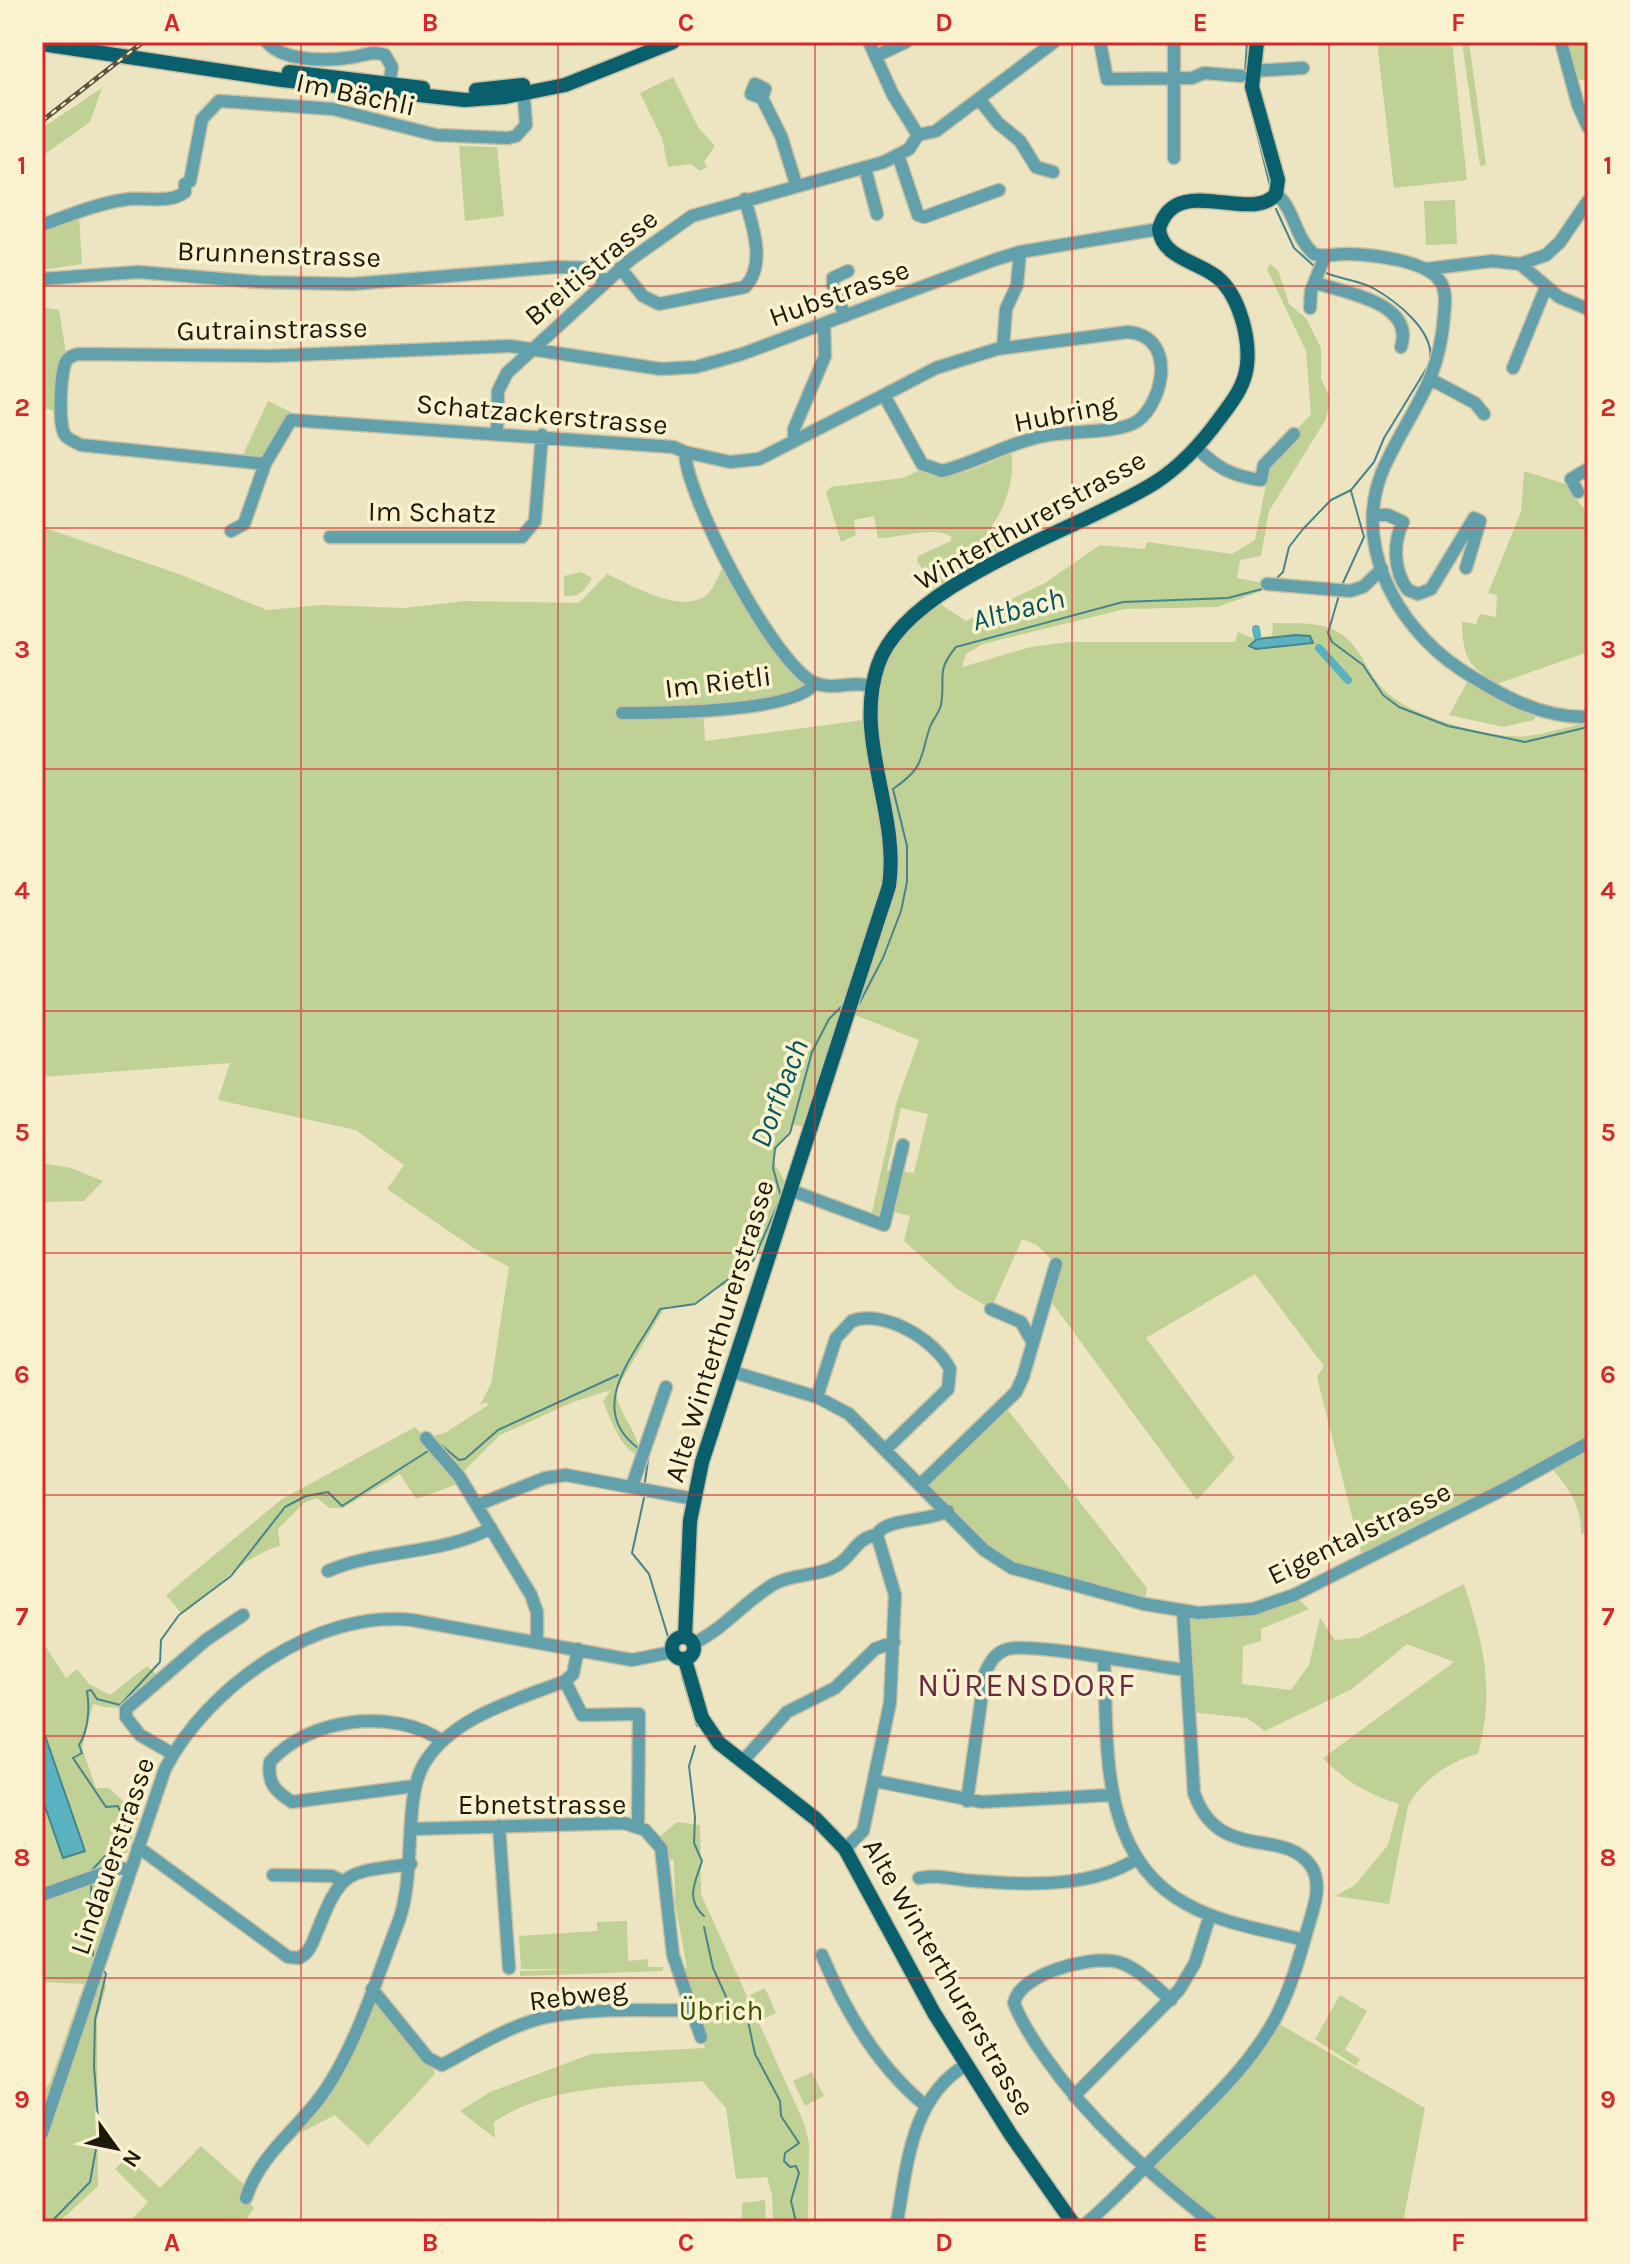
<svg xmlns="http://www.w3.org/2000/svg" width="1630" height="2264" font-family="Karla,sans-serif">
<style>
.green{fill:#bfd194;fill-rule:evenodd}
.water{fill:#5ab2c1;stroke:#48848b;stroke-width:2}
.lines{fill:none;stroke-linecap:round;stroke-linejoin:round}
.stream{stroke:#48848b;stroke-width:2}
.canal{stroke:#5ab2c1;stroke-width:8}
.minor-casing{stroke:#c8c0a1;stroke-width:15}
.major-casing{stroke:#c8c0a1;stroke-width:17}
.minor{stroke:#62a1ab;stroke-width:12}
.major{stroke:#09606c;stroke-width:14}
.rail-casing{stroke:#5a5541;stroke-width:5}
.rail{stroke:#faf2ce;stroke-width:2;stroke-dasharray:6;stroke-linecap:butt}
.grid{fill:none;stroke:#d62828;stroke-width:2;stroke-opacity:0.55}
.labels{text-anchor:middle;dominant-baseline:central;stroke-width:7;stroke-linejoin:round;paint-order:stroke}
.street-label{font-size:28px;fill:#1d1a0d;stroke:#faf2ce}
.park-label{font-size:28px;fill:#3f4e03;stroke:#faf2ce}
.water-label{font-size:30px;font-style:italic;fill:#035560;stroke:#faf2ce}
.quarter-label{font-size:32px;letter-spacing:2px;fill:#6a2845;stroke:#faf2ce}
.neatline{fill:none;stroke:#d62828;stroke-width:3}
.grid-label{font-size:26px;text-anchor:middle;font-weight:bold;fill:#d62828}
</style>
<rect width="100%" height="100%" fill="#ede4c1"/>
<path class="green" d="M1377 42H1452L1467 180 1394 188Z
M1462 42H1469L1486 165 1480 166Z
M1567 42H1588V81L1576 79Z
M673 77 698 127 715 146 704 162 707 167 700 171 691 164 668 167 662 138 640 93Z
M102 88 90 122 42 156V128Z
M459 146 497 147 504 216 465 221Z
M1455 200 1457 244 1426 245 1424 201Z
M79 215 82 264 42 270V229Z
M1270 264 1278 270 1289 304 1306 318 1321 348V379L1330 397 1326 419 1269 511 1261 556 1240 560 1237 578 1262 583V591L1217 607 1125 609 983 644 966 654 962 667 1031 647 1069 642H1235L1238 632 1252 638 1272 636 1273 623C1311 624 1337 619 1360 654 1367 666 1374 680 1384 690 1409 716 1492 740 1528 736 1547 734 1568 726 1588 723V1532L1581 1534C1582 1508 1570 1489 1553 1470L1299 1600 1309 1609 1261 1629V1641L1243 1646 1242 1684 1291 1690 1309 1665 1320 1618 1335 1640 1359 1638 1464 1584C1484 1647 1495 1688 1478 1754 1451 1760 1421 1781 1408 1806L1389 1904 1335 1896 1355 1885 1388 1845 1399 1804C1370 1795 1344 1781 1323 1758L1454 1662 1407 1644 1352 1689 1265 1731 1247 1718 1189 1712 1183 1610 1253 1609 1363 1560 1317 1377 1324 1366 1255 1274 1146 1338 1235 1458 1197 1500 1047 1296 1056 1264 1037 1245 1022 1239 991 1309 956 1288 904 1241 910 1216 890 1211 884 1225 871 1217 896 1104 919 1040 847 1012 811 1127 793 1125 778 1146 773 1161 790 1190 770 1252H759L726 1285 719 1286 695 1304 665 1307 616 1390C617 1414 641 1433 639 1456 621 1450 610 1418 603 1401L611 1390 573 1402 500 1435 459 1476 463 1482 416 1499 400 1474 343 1508H330L317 1498 304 1503 278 1529 280 1546C242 1556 215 1591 182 1614L166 1595 282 1499 415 1427 426 1438 445 1433 488 1405 487 1402 480 1405 491 1384 509 1267 472 1247 387 1189 404 1165 356 1130 218 1100 230 1063 42 1077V527L179 574 267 610 322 605 404 608 465 601 579 603 607 574C632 585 679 614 705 596 713 591 717 578 722 569L815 683 776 696 703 709 705 741 871 719 879 664 934 600 966 621 1045 583 1100 545 1145 549 1147 542 1232 554 1255 540 1266 484 1261 480 1264 465 1311 414 1306 351 1267 269ZM901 1108 928 1114 914 1173 887 1170Z
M42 307 59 310 67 359 61 412 42 408Z
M268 401 291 412C277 437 274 462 242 457Z
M1011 454C1016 475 1005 510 991 526L1005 545 938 590 917 561 918 556 951 541V536C931 526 901 538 878 538L874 516 854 520 856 535 841 542 826 492 831 487 903 478 920 470C947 487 983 464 1011 454Z
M1524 471 1565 484 1588 514V652L1497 684C1467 665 1463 657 1462 622L1476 624 1480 614 1496 617 1497 595 1488 593 1521 512Z
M581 572 592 578C585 591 580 597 564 596V576Z
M1469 679 1536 715 1534 720 1503 727 1449 715Z
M42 1163 71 1168 103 1181 84 1201 42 1202Z
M1004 1405 1147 1588 1144 1604 1012 1568 921 1484Z
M42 1641 66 1678 77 1669 89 1684 110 1695 147 1666 160 1677C134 1701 130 1715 93 1704L82 1748 96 1788H109L139 1815 127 1853 111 1860 96 1876 101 1889 97 1928 100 1930 112 1888 120 1879 126 1884 103 1968 106 1988 97 2019 98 2186 59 2222H42V2095L50 2082 84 1984 42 1982Z
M677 1822 700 1825 701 1894 804 2123 809 2143 808 2222H773L772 2195 767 2177 736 2179 726 2108 702 2081C633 2087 553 2082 494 2122L495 2138 460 2111 490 2092 591 2054 705 2048 677 1971 687 1968 675 1903 674 1860 664 1859 656 1840Z
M627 1921 628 1961 648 1959V1967H663V1971L520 1976V1971L578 1969H521L519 1936 597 1931V1922Z
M765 1988 776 2013 760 2020 750 1995Z
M372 1989 428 2058 435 2074 368 2146 335 2115 300 2133 251 2184 318 2100Z
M1340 1995 1367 2011 1345 2050 1360 2059 1356 2066 1315 2039Z
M1274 2021 1425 2108 1403 2222H1211L1144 2168 1231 2080Z
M812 2072 824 2096 805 2106 793 2081Z
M201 2146 249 2189 246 2198 254 2208 244 2222H129L148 2202 115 2169 127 2157 160 2188Z
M765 2200 766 2222H742V2203Z"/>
<path class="water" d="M1296 635 1310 636 1313 643 1256 649 1249 646 1257 639Z
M42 1727 85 1851 63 1858 42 1798Z"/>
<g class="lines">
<path class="stream" d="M1245 72 1247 42
M1254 121 1270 186
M1276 209 1294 248 1315 267
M1324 272C1339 279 1358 280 1373 288 1396 301 1435 331 1430 360
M1275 580 1283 572 1289 547 1303 529 1331 500 1351 490 1374 462 1384 438 1428 366
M1342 585 1364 537 1351 491
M1339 595 1328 633 1332 642 1363 665 1383 695 1399 707 1448 726 1525 742 1588 727
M859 1004 883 958 901 911 907 882V846L893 789C925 767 919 760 930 727 933 719 939 713 941 705 946 677 935 672 956 647L1123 602 1228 598 1262 589
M441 1445 459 1460 465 1459 498 1430 618 1375
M638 1448C583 1407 638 1351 660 1309L695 1304 753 1261 781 1197 773 1168 775 1148 790 1133 812 1052 829 1019 842 1006
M645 1482 649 1453
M644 1498 632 1553 649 1574 669 1640
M682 1677 697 1726
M695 1746 689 1766 695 1817 694 1843 702 1861C695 1883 685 1899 704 1916
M91 1871 109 1852 125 1825 118 1806 106 1807 73 1758 82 1753 79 1745C88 1731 90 1709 87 1691L91 1690 97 1699 120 1705 160 1662 161 1640 179 1615 231 1576 285 1507 306 1496 328 1492 342 1506 428 1451
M91 1881 93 1955
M704 1927 713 1968 728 2001 748 2021 755 2054 780 2101 781 2116 799 2143 785 2153 784 2161 790 2167 796 2166 799 2173 791 2201 796 2222
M51 2222 90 2182 99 2132 94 2066 95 2020 106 1974 104 1971"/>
<path class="canal" d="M1256 629 1257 635
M1319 648 1348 680"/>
<defs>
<path id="minor" d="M267 42C282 61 325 61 347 58 361 57 371 50 385 55L392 67 388 90
M869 42 893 95 918 135
M1100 42 1107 79 1192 78 1204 73 1241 76
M1174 42V158
M1561 42 1578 105 1588 127
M876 56 906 42
M1253 71 1303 68
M762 98 751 94 755 84 765 89 762 98 781 136 796 184
M979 99 998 123 1020 141 1036 167 1053 172
M918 135 936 131 1054 42
M898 155 918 215 924 217 999 190
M865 168 877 214
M185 192V184L190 181 202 119 219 101 333 109 436 135 508 138 516 136 526 125 523 85
M1276 194C1295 209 1294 237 1314 254 1325 258 1337 253 1349 254 1374 255 1425 260 1440 281 1447 291 1445 305 1444 316 1439 382 1414 405 1387 461 1348 538 1394 625 1460 669 1500 695 1540 718 1588 717
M42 225C70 215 98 203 129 199 147 197 170 204 185 192
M1520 264 1559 297 1588 309
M620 268 643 296 659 304 745 287C767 264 752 225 745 199
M1426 269 1492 261 1520 264 1546 255 1560 242 1588 201
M42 279 138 272 259 282 352 284 557 267 588 268 606 281
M1316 283C1347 293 1415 303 1401 347
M1310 308 1311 291 1325 256
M845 316 833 286V278L848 271
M1128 332C1182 337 1160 413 1132 424 1105 435 1064 429 1035 438 1003 446 974 463 942 471L922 464 884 395 936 368 997 349Z
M1003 348 1006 309 1017 285 1020 252
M1513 368 1546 287
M1432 380 1475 403 1484 414
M497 432 498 391 507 373 630 260 692 216 884 162 909 149 918 135
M794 441V429L825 356 824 324
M1197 448C1217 468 1232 476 1261 480L1264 465 1294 434
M685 452 730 462 759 459 884 395
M265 464 81 445C76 442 68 440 65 435 58 426 60 368 67 360 70 356 74 355 78 354L270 356 510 346 661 369 696 367 742 354 994 260 1020 252 1159 229
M1578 492 1571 479 1588 469
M1374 515H1388L1403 522C1393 542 1393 571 1408 590L1418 594 1431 589 1474 518 1480 521 1466 568
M231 531 244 524 265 464 291 420 673 447 685 452C686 497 773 662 813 682 833 692 853 679 873 687
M330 537H522L535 521 542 435
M1267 584 1350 591 1363 587 1382 569
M622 713C658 713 797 713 815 683
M790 1190 884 1225 903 1145
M991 1309 1021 1322 1033 1343
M733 1372 817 1397 849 1414 984 1550 1012 1568 1144 1604 1199 1613 1253 1609 1294 1595 1508 1487 1588 1443
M817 1397 836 1338 852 1321C885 1309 935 1340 950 1369L948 1389 887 1448
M426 1438 459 1476 531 1595 537 1612V1642
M921 1484 1016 1392 1023 1377 1056 1264
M632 1486 666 1387
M477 1505 545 1478 566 1475 694 1499
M328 1571C378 1549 442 1555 491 1528
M694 1643C724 1629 745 1601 774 1584 794 1573 820 1577 839 1564 853 1554 858 1537 877 1535
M1104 1660C1108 1746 1098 1858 1188 1905 1223 1924 1266 1930 1304 1940
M565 1681 582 1715 639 1714 638 1826
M173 1754 140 1735 126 1717V1709L206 1640 243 1615
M742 1762 787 1712 835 1688 875 1649 894 1642
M875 1781 982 1802 1112 1795
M414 1786 292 1802C275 1791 267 1783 270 1762 308 1718 393 1707 442 1741
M967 1801 985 1673C990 1663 994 1654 1005 1650 1025 1640 1153 1667 1186 1670
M499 1826 509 1968
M412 1829 624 1823 645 1830 661 1848 673 1955 701 2037
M138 1847 288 1957 299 1958C309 1953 312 1944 316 1934 342 1869 344 1873 411 1864
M845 1849 863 1831 890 1703 895 1595 877 1535C884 1518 927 1522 948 1511
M273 1875 332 1876 340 1880
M919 1878C938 1874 956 1880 975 1881 1026 1885 1093 1888 1136 1859
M42 1895 118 1868 131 1870
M822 1955C845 2011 878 2067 926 2106
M372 1989 428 2058 442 2065C474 2048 507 2027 542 2018 590 2007 641 2011 690 2010
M1171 2000C1154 1986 1135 1964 1113 1961 1086 1957 1020 1974 1014 2003 1021 2022 1033 2040 1045 2057 1091 2123 1148 2172 1211 2222
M1074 2096 1179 1990 1195 1963 1210 1915
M42 2133 165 1769C207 1687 317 1609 412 1620L632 1660 672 1652
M246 2198C261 2151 303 2126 328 2086 359 2038 377 1977 398 1923 417 1874 402 1798 425 1762 454 1716 517 1700 565 1681L573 1674 578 1649
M897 2222C907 2166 911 2097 966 2065
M1088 2222C1119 2195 1146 2165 1175 2137 1212 2100 1251 2064 1276 2017 1290 1990 1299 1959 1307 1931 1312 1911 1324 1886 1311 1866 1283 1826 1219 1864 1194 1793L1183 1610"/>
<path id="major" d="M42 44 282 80 465 100 505 97 565 85 673 42
M289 72 423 88
M476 90 523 85
M672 1648a11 11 0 1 1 22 0a11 11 0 1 1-22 0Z
M685 1637 690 1521 702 1462 889 886C900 812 853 739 878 665 907 580 1083 529 1156 482 1182 465 1202 443 1220 418 1232 402 1245 386 1247 365 1250 337 1239 295 1217 277 1197 261 1162 258 1159 229 1175 171 1251 225 1276 194L1278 180 1252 87 1257 42
M685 1660 702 1718 719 1743 816 1819 845 1849 934 2013 1011 2135 1072 2222"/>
</defs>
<use href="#minor" class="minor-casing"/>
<use href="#major" class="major-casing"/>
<use href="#minor" class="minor"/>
<use href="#major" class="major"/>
<defs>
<path id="rail" d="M42 121 143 42"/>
</defs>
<use href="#rail" class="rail-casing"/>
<use href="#rail" class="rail"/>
</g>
<path class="grid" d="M301 42V2222M558 42V2222M815 42V2222M1072 42V2222M1329 42V2222M42 286H1588M42 528H1588M42 769H1588M42 1011H1588M42 1253H1588M42 1495H1588M42 1736H1588M42 1978H1588"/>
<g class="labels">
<g class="street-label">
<text transform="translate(356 94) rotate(12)">Im Bächli</text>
<text transform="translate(279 254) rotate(2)">Brunnenstrasse</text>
<text transform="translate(591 267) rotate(-40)">Breitistrasse</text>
<text transform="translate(839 293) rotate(-20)">Hubstrasse</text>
<text transform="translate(272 329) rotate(-1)">Gutrainstrasse</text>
<text transform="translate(1065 413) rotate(-11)">Hubring</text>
<text transform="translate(542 414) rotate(5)">Schatzackerstrasse</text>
<text transform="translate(432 512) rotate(1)">Im Schatz</text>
<text transform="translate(1030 520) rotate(-29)">Winterthurerstrasse</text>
<text transform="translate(718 682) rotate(-7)">Im Rietli</text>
<text transform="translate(719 1331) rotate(-73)">Alte Winterthurerstrasse</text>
<text transform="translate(1359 1533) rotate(-26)">Eigentalstrasse</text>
<text x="542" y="1804">Ebnetstrasse</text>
<text transform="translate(112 1856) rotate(-71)">Lindauerstrasse</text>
<text transform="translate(949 1977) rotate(60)">Alte Winterthurerstrasse</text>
<text transform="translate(578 1995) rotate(-7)">Rebweg</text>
</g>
<g class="park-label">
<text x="721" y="2010">Übrich</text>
</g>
<g class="water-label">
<text transform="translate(1018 609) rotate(-15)">Altbach</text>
<text transform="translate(779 1093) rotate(-69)">Dorfbach</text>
</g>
<g class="quarter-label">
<text x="1027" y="1685">NÜRENSDORF</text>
</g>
</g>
<rect width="1630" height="2264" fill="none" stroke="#faf2ce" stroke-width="88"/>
<g transform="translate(116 2148) rotate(123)" stroke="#faf2ce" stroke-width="6" paint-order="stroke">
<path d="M0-6L14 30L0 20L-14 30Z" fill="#1d1a0d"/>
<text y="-12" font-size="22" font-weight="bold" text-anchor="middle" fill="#1d1a0d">N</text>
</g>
<rect x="44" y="44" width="1542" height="2176" class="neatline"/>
<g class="grid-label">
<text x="172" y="31">A</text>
<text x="430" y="31">B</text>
<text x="686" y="31">C</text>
<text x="944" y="31">D</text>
<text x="1200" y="31">E</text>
<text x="1458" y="31">F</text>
<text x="22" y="174">1</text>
<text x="1608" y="174">1</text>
<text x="22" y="416">2</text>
<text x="1608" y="416">2</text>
<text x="22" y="658">3</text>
<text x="1608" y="658">3</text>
<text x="22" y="899">4</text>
<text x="1608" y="899">4</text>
<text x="22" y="1141">5</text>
<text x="1608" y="1141">5</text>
<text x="22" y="1383">6</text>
<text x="1608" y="1383">6</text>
<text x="22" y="1625">7</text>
<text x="1608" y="1625">7</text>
<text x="22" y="1866">8</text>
<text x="1608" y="1866">8</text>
<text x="22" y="2108">9</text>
<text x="1608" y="2108">9</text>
<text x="172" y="2251">A</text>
<text x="430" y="2251">B</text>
<text x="686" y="2251">C</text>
<text x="944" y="2251">D</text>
<text x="1200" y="2251">E</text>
<text x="1458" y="2251">F</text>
</g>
</svg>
